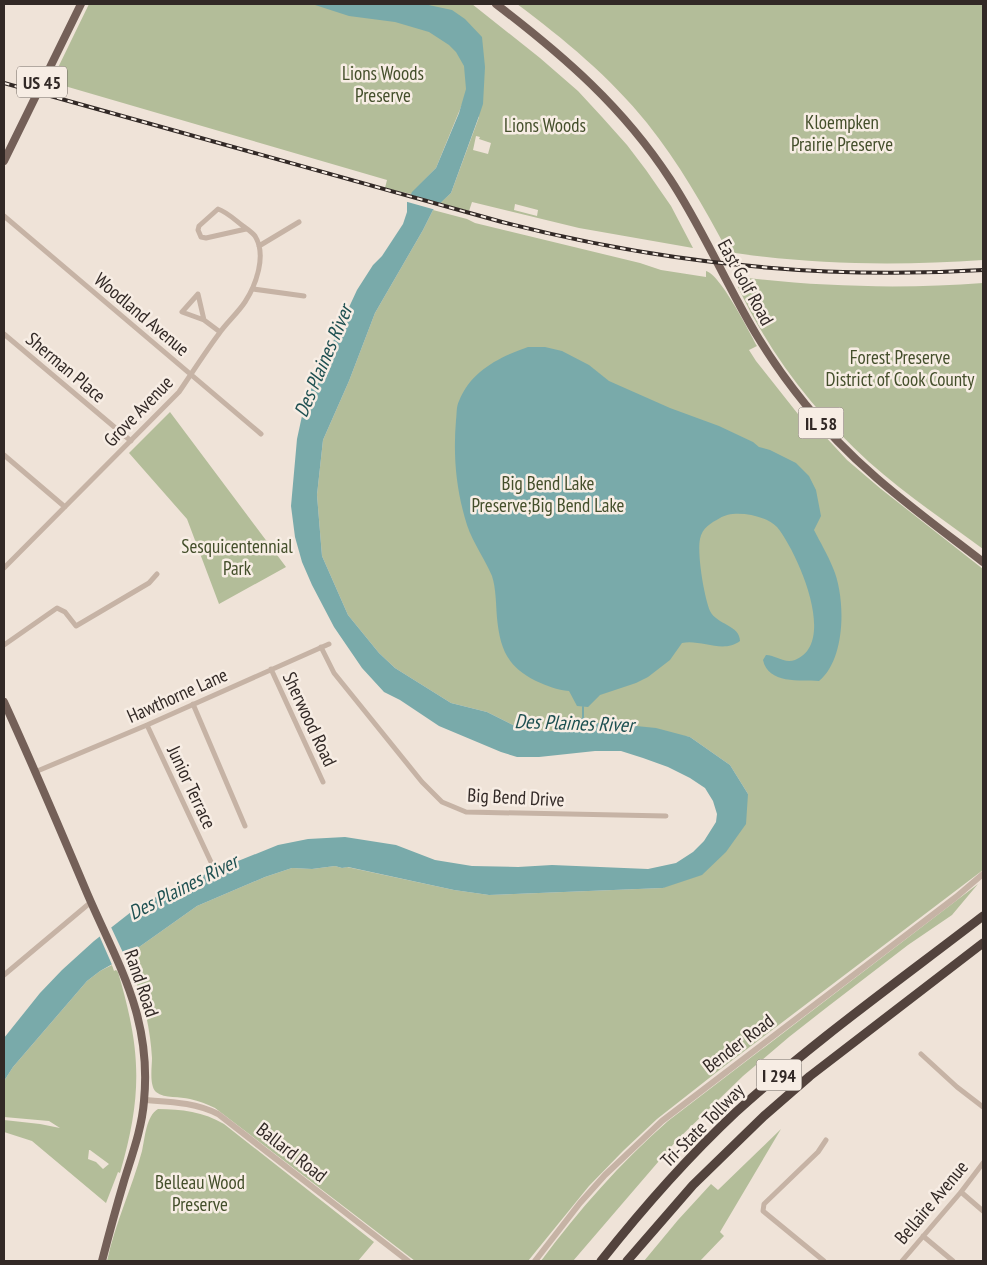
<svg xmlns="http://www.w3.org/2000/svg" width="987" height="1265" font-family="'PT Sans Narrow',sans-serif">
<style>
.green{fill:#b3bd99;fill-rule:evenodd}
.water{fill:#79aaaa}
.pier{fill:#efe3d8}
.lines{fill:none;stroke-linecap:round;stroke-linejoin:round}
.stream{stroke:#79aaaa;stroke-width:2}
.minor{stroke:#c6b3a5;stroke-width:5}
.tertiary{stroke:#c6b3a5;stroke-width:6}
.primary{stroke:#746058;stroke-width:8}
.motorway{stroke:#53433d;stroke-width:9}
.rail-casing{stroke:#322926;stroke-width:4}
.rail{stroke:#f7ede4;stroke-width:2;stroke-dasharray:5.5;stroke-linecap:butt}
.labels{text-anchor:middle;dominant-baseline:central;stroke-width:5;stroke-linejoin:round;paint-order:stroke}
.shield{fill:#f7ede4;stroke:#6d645f;stroke-width:1}
.shield-label{font-size:18px;font-weight:bold;fill:#322926}
.park-label{font-size:19px;fill:#444f2b;stroke:#f7ede4}
.street-label{font-size:19px;fill:#322926;stroke:#f7ede4}
.water-label{font-size:20px;font-style:italic;fill:#1e5051;stroke:#f7ede4}
</style>
<rect width="100%" height="100%" fill="#efe3d8"/>
<path class="green" d="M89 4H472L540 58 578 91 602 117 627 145 646 170 671 206 693 248 579 228 472 202 469 211 440 203 451 193 479 117 463 102 436 168 411 194 385 188 387 180 51 82ZM476 136 480 137 479 139 491 143 488 154 473 150ZM515 204 538 210 537 216 514 210Z
M517 4H983V260C898 266 812 265 728 252 704 207 679 163 647 123 610 77 564 39 517 4Z
M433 210 467 219 475 223 640 263 661 270 706 277V271C720 274 749 331 757 346L749 350 756 361 809 428 822 433 847 460 881 489 983 569V870L722 1068 657 1119 623 1151 589 1186 528 1261H415L215 1108C207 1104 199 1101 190 1099 180 1096 165 1099 156 1092 149 1085 152 1067 152 1058 150 1023 141 988 125 957L197 906 265 877 292 868 312 869 335 866 342 868 347 867 454 890 489 895 663 888 748 794 730 765 690 737 606 723H593L577 718 570 730 556 731 523 730 487 712 451 703 395 668 379 653 348 615 322 556 317 495 323 440 349 381 375 313 423 230Z
M740 277C818 287 905 289 983 283V549C945 521 905 494 869 462 815 413 769 353 738 287L736 281Z
M170 412 286 567 219 604 187 519 129 453Z
M978 884 952 915 908 945 826 1008 789 1037 743 1076 677 1140 573 1261H541C579 1210 620 1163 668 1121Z
M112 965 114 971 116 970 118 972C141 1050 143 1094 120 1173L118 1172 106 1203 32 1141 4 1132V1120L40 1124 60 1128 49 1121 4 1117V1081L13 1067 87 981 100 971ZM89 1150H90L109 1164 103 1169 96 1162 88 1159Z
M158 1109C181 1109 204 1112 224 1124L374 1242 358 1261H107C115 1223 132 1188 142 1151 145 1138 146 1116 158 1109Z
M781 1129 720 1232 724 1236 700 1261H644L678 1220 711 1184 718 1190Z"/>
<path class="water" d="M312 4H424L452 10 465 19 482 37 485 67 483 104 479 116 451 193 433 210 423 230 375 313 349 381 323 440 317 495 322 556 348 615 379 653 395 668 451 703 487 712 523 730 556 731 569 730 577 718H587L593 723H606L656 728 690 737 730 765 748 794 746 824 726 852 702 875 663 888 489 895 454 890 348 867 342 868 335 866 312 869 292 868 265 877 197 906 125 957 100 971 87 981 13 1067 4 1081V1038L40 993 62 970 94 941 140 905 191 880 278 845 308 839 345 837 396 845 435 860 472 866 518 867 552 865 648 869 676 863 693 852 704 841 716 822 717 814 713 801 705 788 690 778 668 767 643 758 621 751H595L539 757H517L501 752 439 726 400 700 384 692 362 668 334 627 312 585 302 562 295 537 291 506 297 439 305 402 357 290 373 265 382 256 403 224 407 212V202L412 192 436 168 459 113 466 89 464 66 456 52 449 45 429 32 395 22 349 16Z
M528 347H545L562 351 589 365 609 381 670 408 719 426 753 442 759 447 770 450 796 463 809 476 816 490 821 516 814 530C820 542 828 555 833 568 846 598 846 659 819 681 800 680 768 684 763 660L766 655C776 655 784 664 795 660 839 643 796 550 777 527 766 515 733 509 720 518 711 523 702 528 700 539 697 554 704 596 710 611 717 625 740 625 740 641 723 654 701 639 682 643L670 660 648 677 636 683 600 695 588 707 577 706 569 691C557 690 547 686 536 681 507 667 500 648 497 618 496 605 496 588 492 576 485 559 473 543 467 525 456 490 453 456 456 420 457 414 456 407 459 401 471 371 499 357 528 347Z"/>
<path class="pier" d="M408 194 440 203 443 204 436 210 404 201Z
M110 925 126 959 113 967 99 935Z"/>
<g class="lines">
<path class="stream" d="M583 719V707"/>
<path class="minor" d="M4 216 261 434
M259 246 299 222
M253 289 304 296
M204 320 198 294 182 312 204 320 220 332
M4 334 131 441
M4 455 65 507
M4 568 179 392C192 373 204 354 218 335 226 323 237 314 245 302 256 285 267 255 255 236 252 232 247 229 243 226 235 220 227 212 218 209L199 226 198 230 201 237 206 238 246 229
M4 645 57 608 65 612 76 626 149 583 157 574
M321 647 334 673 422 782 442 802 466 812 666 816
M271 669 323 782
M193 704 245 826
M147 725 211 862
M35 772 147 725 329 644
M4 975 91 902
M921 1054 957 1087 983 1107
M961 1192 983 1211
M923 1236 953 1261
M824 1261 763 1211 764 1204 818 1152 826 1140
M902 1261 961 1192 983 1163"/>
<path class="tertiary" d="M144 1100C170 1102 194 1102 218 1114L408 1261
M535 1261 580 1203 605 1175 662 1121 956 897 983 874"/>
<path class="primary" d="M496 4C564 56 623 107 670 179 703 229 726 284 756 334 771 359 788 383 806 405 855 468 921 514 983 562
M4 161 81 4
M4 702C33 765 60 829 87 893 118 965 152 1017 144 1101 142 1128 132 1155 124 1181 116 1208 109 1234 102 1261"/>
<path class="motorway" d="M601 1261C643 1208 687 1158 736 1112 814 1041 900 980 983 916
M627 1261 693 1185 764 1116 810 1076 983 943"/>
<defs>
<path id="rail" d="M4 83 502 222C660 263 821 280 983 270"/>
</defs>
<use href="#rail" class="rail-casing"/>
<use href="#rail" class="rail"/>
</g>
<g class="labels">
<g class="shield">
<rect x="17" y="66.5" width="50" height="31" rx="4"/>
<rect x="798.5" y="407.5" width="45" height="31" rx="4"/>
<rect x="756.5" y="1059.5" width="45" height="31" rx="4"/>
</g>
<g class="shield-label">
<text x="42" y="82">US 45</text>
<text x="821" y="423">IL 58</text>
<text x="779" y="1075">I 294</text>
</g>
<g class="park-label">
<text x="383" y="73">Lions Woods<tspan x="383" dy="22">Preserve</tspan></text>
<text x="842" y="122">Kloempken<tspan x="842" dy="22">Prairie Preserve</tspan></text>
<text x="545" y="125">Lions Woods</text>
<text x="900" y="357">Forest Preserve<tspan x="900" dy="22">District of Cook County</tspan></text>
<text x="548" y="483">Big Bend Lake<tspan x="548" dy="22">Preserve;Big Bend Lake</tspan></text>
<text x="237" y="546">Sesquicentennial<tspan x="237" dy="22">Park</tspan></text>
<text x="200" y="1182">Belleau Wood<tspan x="200" dy="22">Preserve</tspan></text>
</g>
<g class="street-label">
<text transform="translate(746 282) rotate(61)">East Golf Road</text>
<text transform="translate(142 314) rotate(40)">Woodland Avenue</text>
<text transform="translate(66 367) rotate(40)">Sherman Place</text>
<text transform="translate(138 411) rotate(-46)">Grove Avenue</text>
<text transform="translate(177 695) rotate(-24)">Hawthorne Lane</text>
<text transform="translate(310 719) rotate(65)">Sherwood Road</text>
<text transform="translate(192 787) rotate(65)">Junior Terrace</text>
<text transform="translate(516 797) rotate(3)">Big Bend Drive</text>
<text transform="translate(142 983) rotate(71)">Rand Road</text>
<text transform="translate(738 1043) rotate(-37)">Bender Road</text>
<text transform="translate(702 1125) rotate(-45)">Tri-State Tollway</text>
<text transform="translate(292 1152) rotate(38)">Ballard Road</text>
<text transform="translate(931 1202) rotate(-50)">Bellaire Avenue</text>
</g>
<g class="water-label">
<text transform="translate(323 361) rotate(-67)">Des Plaines River</text>
<text transform="translate(574 723) rotate(2)">Des Plaines River</text>
<text transform="translate(183 887) rotate(-27)">Des Plaines River</text>
</g>
</g>
<rect width="987" height="1265" fill="none" stroke="#322926" stroke-width="10"/>
</svg>
